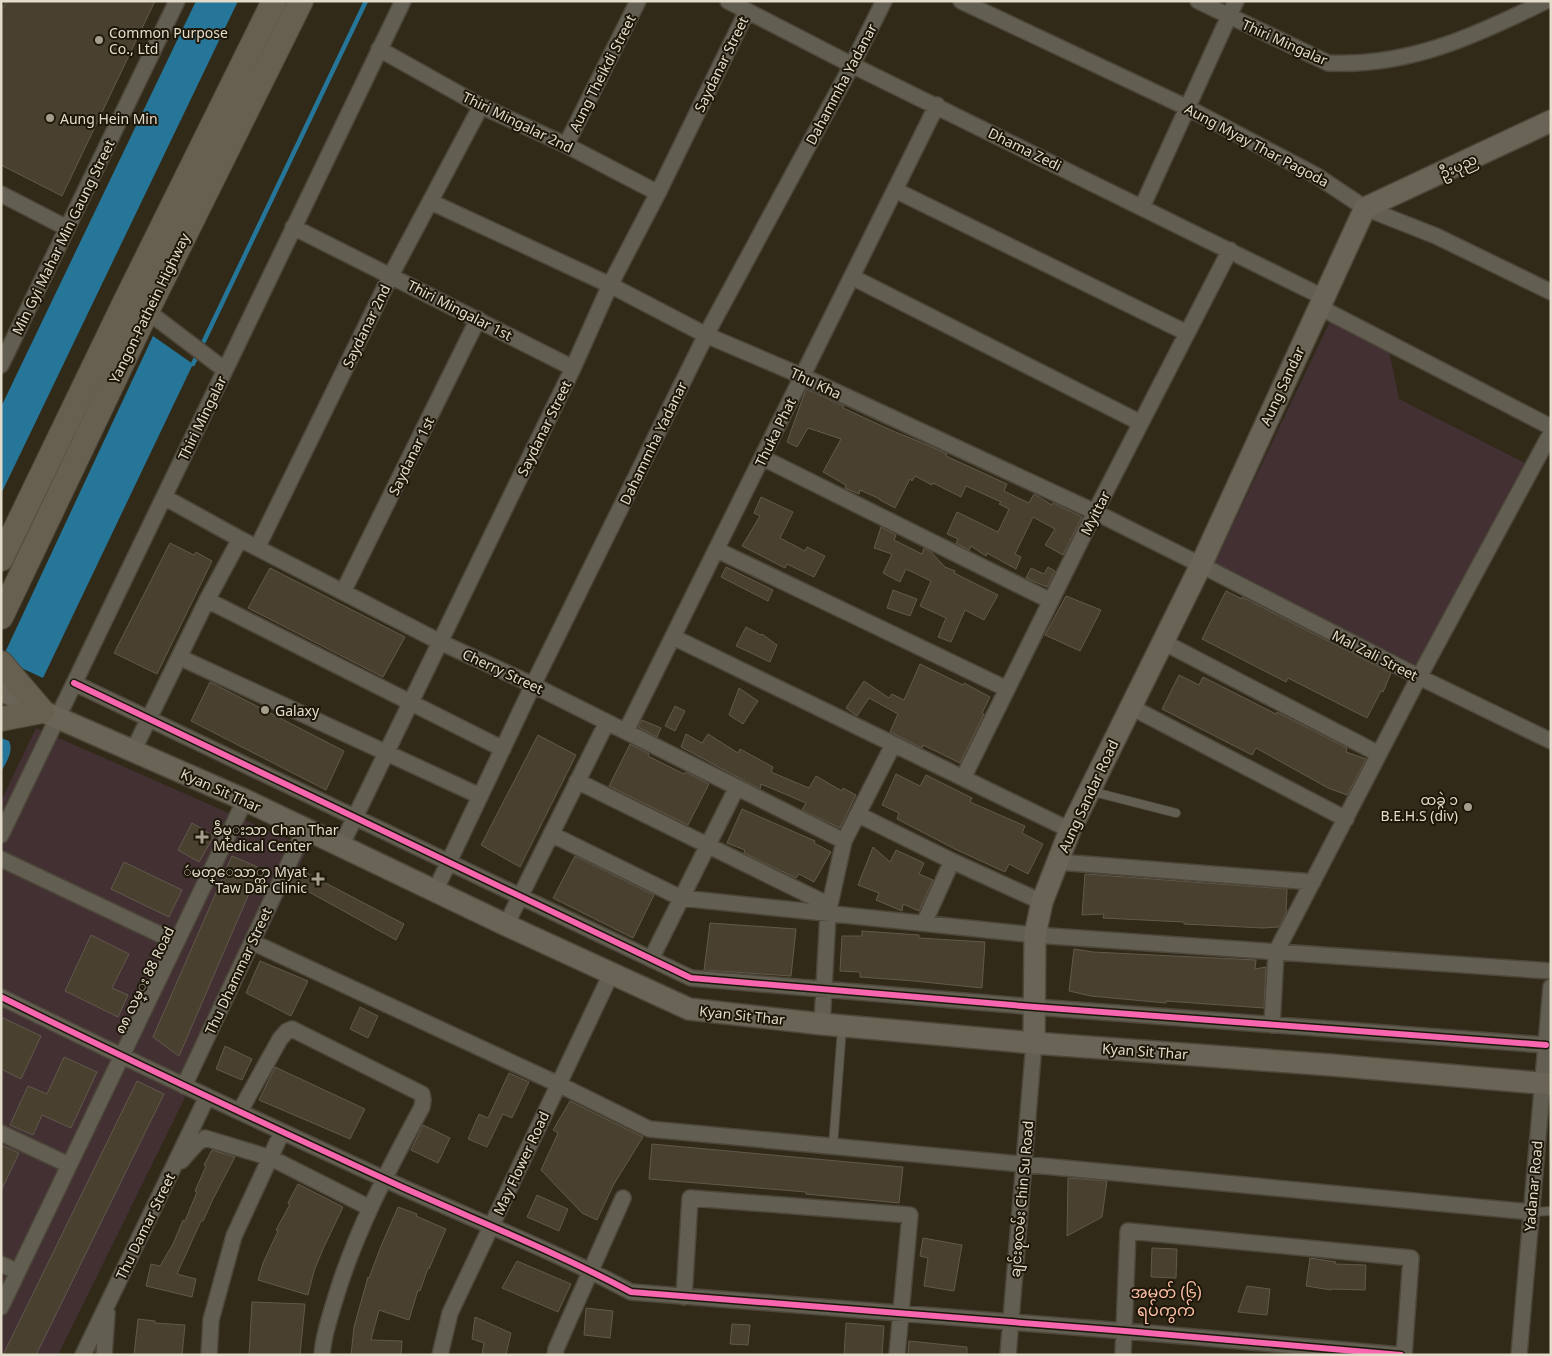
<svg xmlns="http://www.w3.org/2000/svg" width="1552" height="1356" font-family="'Noto Sans','Noto Sans Myanmar',sans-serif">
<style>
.commercial{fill:#423033}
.water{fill:#26769a}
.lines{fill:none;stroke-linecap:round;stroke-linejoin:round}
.stream{stroke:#26769a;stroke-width:4.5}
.building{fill:#4a402f;stroke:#61594c}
.lane-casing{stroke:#4d473a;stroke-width:10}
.street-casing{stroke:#4d473a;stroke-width:18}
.secondary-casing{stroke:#4d473a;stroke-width:24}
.primary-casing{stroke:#4d473a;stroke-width:26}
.lane{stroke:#635e52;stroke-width:8}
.street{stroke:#635e52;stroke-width:15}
.secondary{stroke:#6a6456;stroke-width:21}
.primary{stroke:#676050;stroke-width:24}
.cycleway-casing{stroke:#1d170a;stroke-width:9}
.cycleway{stroke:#f766af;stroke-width:6}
.poi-dot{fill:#a59e8d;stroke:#1d170a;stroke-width:2}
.labels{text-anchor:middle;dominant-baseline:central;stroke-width:4;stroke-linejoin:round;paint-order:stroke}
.poi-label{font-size:14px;fill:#e4dccb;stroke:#1d170a;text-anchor:start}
.street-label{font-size:14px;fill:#e4dccb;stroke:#1d170a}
.quarter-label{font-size:16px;fill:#fcbea5;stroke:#1d170a}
</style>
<rect width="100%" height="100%" fill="#312a19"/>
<path class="commercial" d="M1337 307 1385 331 1399 399 1525 463 1420 667 1214 564Z
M36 728 308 848 58 1355H1V801Z"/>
<path class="water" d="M196 1H238L1 494V407Z
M153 336 193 364 43 678 2 659Z
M1 738 9 741C14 752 6 762 1 772Z"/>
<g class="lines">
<path class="stream" d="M193 364 366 1"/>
</g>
<path class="building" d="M6 1H155L62 196 1 165V11Z
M806 389 844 406 843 408 893 431 930 446 947 454 946 456 1007 484 1004 491 1029 503 1034 494 1052 505 1053 503 1082 517 1063 555 1045 545 1055 529 1033 517 1015 554 1021 557 1016 569 987 553 986 556 971 546 969 550 956 543 958 539 947 534 957 512 998 532 1009 509 999 504 1001 502 966 486 961 497 933 483 932 485 915 476 912 481 910 479 895 508 880 500V499L860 490 859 494 845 488 846 485 823 472 841 439 808 428 797 447 787 442Z
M761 497 793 512 780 538 805 551 807 547 825 556 814 577 787 564 785 568 742 546 760 516 754 513Z
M881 527 896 535 894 540 922 554 924 548 930 551 945 567 955 571 954 573 998 595 984 620 965 610 951 642 938 637 946 618 920 606 931 581 906 569 900 582 883 573 892 554 874 548Z
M170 543 194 555 196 552 212 561 157 674 114 653Z
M726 567 773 590 768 601 721 577Z
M1048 567 1055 571 1047 587 1026 578 1031 568 1044 574Z
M270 568 405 637 383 677 248 608Z
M893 590 917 599 910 616 887 608Z
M1226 591 1242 599V597L1391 673 1383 692 1381 691 1367 718 1288 678 1286 682 1202 639Z
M1066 596 1101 610 1080 651 1045 635Z
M746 627 761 635 762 634 777 645 770 662 736 646Z
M920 664 963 685 964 683 990 697 982 713 984 714 960 763 923 745 922 748 890 732 898 714 869 698 857 716 846 708 864 681 889 698 892 694 904 700Z
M1179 675 1199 685 1203 677 1276 714 1277 712 1347 748 1346 752 1366 759 1347 795 1328 788 1256 748 1252 755 1162 709Z
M210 682 344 751 326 790 191 721Z
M739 688 758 701 743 724 729 715Z
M675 706 685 711 675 731 665 726Z
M642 720 661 728 657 737 638 727Z
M686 734 702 743 708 734 738 753 740 749 773 767 771 772 809 788 816 776 842 791 843 788 856 795 840 828 802 810 806 803 761 784 760 789 681 747Z
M538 735 576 755 520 867 481 845Z
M630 744 649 754 648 756 684 774 686 772 709 784 688 825 609 786Z
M896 774 920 786 926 775 972 798 970 802 1025 826 1022 833 1043 844 1028 874 1009 864 1005 872 955 849 897 819 899 813 882 805Z
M742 809 815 841 814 843 831 852 814 882 799 874 796 878 744 853 745 850 727 843Z
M192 823 214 836 199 862 178 850Z
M873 847 890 862 896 850 924 863 919 874 933 880 919 911 903 904 902 911 876 900 879 893 858 885Z
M232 856 260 868 179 1056 153 1037Z
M575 856 654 895 633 938 553 898Z
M124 862 182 890 169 917 111 889Z
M297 868 404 924 396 940 291 882Z
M1085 874 1287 889 1286 913 1279 927 1263 928 1184 924V922L1103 918 1104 914 1082 915Z
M710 923 796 929 791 976 704 970Z
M862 931 919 935V938L985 942 982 988 914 981 860 977V972L840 971 842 936H862Z
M91 935 129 954 112 988 128 995 118 1017 65 991Z
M1074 949 1093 952 1256 960 1255 969 1266 967 1264 1008 1166 1001V1003L1091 996 1069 991Z
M260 961 308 981 291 1016 246 993Z
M360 1007 378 1016 368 1038 350 1029Z
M1 1017 41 1036 21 1079 1 1069Z
M225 1046 252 1059 242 1080 216 1069Z
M64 1057 97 1072 71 1128 42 1115 33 1135 10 1125 28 1086 47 1094Z
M275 1067 365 1109 350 1139 259 1100Z
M509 1073 529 1082 512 1118 503 1114 487 1147 468 1139 479 1114 488 1118Z
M137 1081 164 1094 36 1355H3Z
M570 1101 643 1137 614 1184 597 1220 582 1213 541 1170 558 1133 553 1130Z
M423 1125 450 1138 438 1163 411 1150Z
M652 1144 903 1167 899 1203 806 1194V1192L649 1179Z
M1 1145 19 1153 1 1191Z
M212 1150 235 1157 213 1199 203 1221H201L177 1274 196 1279 192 1297 146 1286 151 1264 160 1266 173 1244 183 1220 185 1221 197 1192 195 1191 206 1166 204 1165Z
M1068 1178 1107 1181 1102 1217 1067 1236Z
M298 1184 343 1207 323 1249 314 1271 308 1295 258 1280 263 1263 278 1231 276 1230 290 1204 288 1203Z
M537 1195 568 1209 559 1231 527 1217Z
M398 1207 417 1214 416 1216 446 1229 429 1269 428 1268 420 1291 418 1290 409 1320 379 1310 371 1340 402 1341 401 1355H351L354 1327 368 1277 369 1278 381 1246Z
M923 1238 962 1245 954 1291 924 1286 928 1258 920 1256Z
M1152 1248 1177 1249 1176 1278 1151 1277Z
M1310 1258 1336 1262 1335 1264 1366 1265 1365 1290 1331 1289V1290L1306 1286Z
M517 1261 571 1284 558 1312 502 1288Z
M1247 1286 1270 1289 1267 1315 1238 1312Z
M252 1302 305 1304 300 1355H249Z
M586 1308 613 1311 610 1338 584 1335Z
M475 1317 511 1333 506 1355H482L484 1343 472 1339Z
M138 1319 155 1321V1323L185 1325 182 1355H134Z
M846 1323 884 1326 882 1355H844Z
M732 1324 750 1325 748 1345 730 1344Z
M909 1341 967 1347V1355H908Z"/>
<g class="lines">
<defs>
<path id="lane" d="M1090 791 1176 813
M833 1146 842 1028
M1531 1212 1551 1211"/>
<path id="street" d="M728 1 852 65 1323 297
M961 1 1188 108 1317 176 1365 208 1436 236 1551 292
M1198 1 1328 63C1408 67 1475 36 1546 1
M379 49 481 106 566 145 658 193
M566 145 638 1
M895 190 1187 333
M1 194 67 228
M431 202 610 285 706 335 802 376 1095 512 1201 565 1419 677 1551 741
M1142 207 1236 1
M293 227 573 368
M852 277 1141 423
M1319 307 1551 427
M147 311 225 370
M1 365 177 1
M763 458 1051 601
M164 497 240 539 440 642 533 685 844 841
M257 548 391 275 481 106
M717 550 1007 689
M343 592 478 319
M207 600 503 749
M673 637 1070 830
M1163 642 1379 754
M179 657 480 796
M74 683 691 978 1035 1007 1546 1045
M1131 707 1346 819
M626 731 937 105
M133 751 207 600 240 539
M963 778 1095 512 1230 250
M577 781 829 905
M859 815 952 861 1042 902
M551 834 681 898 1035 935 1551 971
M1 835 403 1
M341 846 573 368 610 285 658 193 747 11
M1 859 176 942
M1058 862 1313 882
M435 891 533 685 706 335 852 65 884 1
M924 923 952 861
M506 925 607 722
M252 942 558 1084 649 1129 1531 1212
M651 959 737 787
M1 997C134 1063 269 1126 404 1188 480 1222 558 1253 631 1292L1125 1331 1401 1355
M822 1024 828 913 844 841 893 745
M1272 1025 1276 952 1419 677 1551 433
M184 1086 305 829
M240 1111 280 1039 287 1031 292 1029 422 1094 423 1100 422 1107C388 1170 354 1234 334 1303 329 1320 323 1337 322 1355
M1 1133 69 1165
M181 1161 197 1143 205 1138 271 1158 370 1208
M1 1264 18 1272
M684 1297 690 1198 910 1215 897 1355
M1 1307 245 800
M83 1355 207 1097
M104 1355 107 1313
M209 1355 211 1320 234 1236 282 1132
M440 1355 450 1313 611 974
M555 1355 556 1349 623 1198
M1008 1355 1034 1043
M1123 1355 1128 1231 1411 1258 1404 1355
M1519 1355 1551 987"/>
<path id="secondary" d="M1 690 42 711 245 800 506 925 689 1009 822 1024 1034 1043 1331 1065 1551 1084
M1034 1043 1035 935 1042 902 1070 830 1201 565 1365 208 1551 121"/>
<path id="primary" d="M1 559 125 302 274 1
M1 617 147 311 301 1
M1 663 42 711 1 719"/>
</defs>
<use href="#lane" class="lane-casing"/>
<use href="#street" class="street-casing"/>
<use href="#secondary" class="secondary-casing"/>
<use href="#primary" class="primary-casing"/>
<use href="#lane" class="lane"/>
<use href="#street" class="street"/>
<use href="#secondary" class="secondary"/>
<use href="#primary" class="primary"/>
<defs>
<path id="cycleway" d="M74 683 691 978 1035 1007 1546 1045
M1 997C134 1063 269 1126 404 1188 480 1222 558 1253 631 1292L1125 1331 1401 1355"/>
</defs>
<use href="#cycleway" class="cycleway-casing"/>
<use href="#cycleway" class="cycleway"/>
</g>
<g class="poi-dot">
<circle cx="99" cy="40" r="5"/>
<circle cx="50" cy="118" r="5"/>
<circle cx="265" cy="710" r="5"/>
<circle cx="1468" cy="807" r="5"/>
<path d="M199.5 829.5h5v5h5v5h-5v5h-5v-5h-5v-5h5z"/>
<path d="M315.5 871.5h5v5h5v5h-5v5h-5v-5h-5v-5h5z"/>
</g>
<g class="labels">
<g class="poi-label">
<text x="109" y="32">Common Purpose<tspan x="109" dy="16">Co., Ltd</tspan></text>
<text x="60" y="118">Aung Hein Min</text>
<text x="275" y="710">Galaxy</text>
<text x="1458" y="799" text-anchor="end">ထခွဲ ၁<tspan x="1458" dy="16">B.E.H.S (div)</tspan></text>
<text x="213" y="829">ခဵမ္းသာ Chan Thar<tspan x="213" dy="16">Medical Center</tspan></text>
<text x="307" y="871" text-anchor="end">ဴမတ္ေသာ္တာ Myat<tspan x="307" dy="16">Taw Dar Clinic</tspan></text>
</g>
<g class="street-label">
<text transform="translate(1285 42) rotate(24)">Thiri Mingalar</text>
<text transform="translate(721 64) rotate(-64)">Saydanar Street</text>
<text transform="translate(602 73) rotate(-63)">Aung Theikdi Street</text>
<text transform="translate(841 84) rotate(-62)">Dahammha Yadanar</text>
<text transform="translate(518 122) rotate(26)">Thiri Mingalar 2nd</text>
<text transform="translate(1257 145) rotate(28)">Aung Myay Thar Pagoda</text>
<text transform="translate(1025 149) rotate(26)">Dhama Zedi</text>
<text transform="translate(1458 166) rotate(-25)">ဦးပုည</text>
<text transform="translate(63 237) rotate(-64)">Min Gyi Mahar Min Gaung Street</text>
<text transform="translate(149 308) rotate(-64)">Yangon-Pathein Highway</text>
<text transform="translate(460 310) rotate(27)">Thiri Mingalar 1st</text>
<text transform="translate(366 326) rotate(-64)">Saydanar 2nd</text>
<text transform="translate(816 383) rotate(25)">Thu Kha</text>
<text transform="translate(1282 386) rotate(-65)">Aung Sandar</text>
<text transform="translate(202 418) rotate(-64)">Thiri Mingalar</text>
<text transform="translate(544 428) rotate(-64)">Saydanar Street</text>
<text transform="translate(775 432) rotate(-64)">Thuka Phat</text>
<text transform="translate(653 443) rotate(-64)">Dahammha Yadanar</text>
<text transform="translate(411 456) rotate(-64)">Saydanar 1st</text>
<text transform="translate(1095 513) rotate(-63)">Myittar</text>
<text transform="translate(1375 655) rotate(27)">Mal Zali Street</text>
<text transform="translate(503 671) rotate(25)">Cherry Street</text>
<text transform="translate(221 790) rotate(24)">Kyan Sit Thar</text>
<text transform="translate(1088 796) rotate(-65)">Aung Sandar Road</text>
<text transform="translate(238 971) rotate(-65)">Thu Dhammar Street</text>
<text transform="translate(144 980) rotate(-64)">၈၈ လမ္း 88 Road</text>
<text transform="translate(742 1015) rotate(6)">Kyan Sit Thar</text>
<text transform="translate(1145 1051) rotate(4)">Kyan Sit Thar</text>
<text transform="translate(521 1163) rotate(-65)">May Flower Road</text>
<text transform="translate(1533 1186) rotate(-85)">Yadanar Road</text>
<text transform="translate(1021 1199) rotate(-85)">ချင်းစုလမ်း Chin Su Road</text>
<text transform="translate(145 1226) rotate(-64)">Thu Damar Street</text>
</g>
<g class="quarter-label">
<text x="1166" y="1292">အမှတ် (၆)<tspan x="1166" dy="18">ရပ်ကွက်</tspan></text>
</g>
</g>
<rect width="1552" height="1356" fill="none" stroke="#e4dccb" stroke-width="5"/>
</svg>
